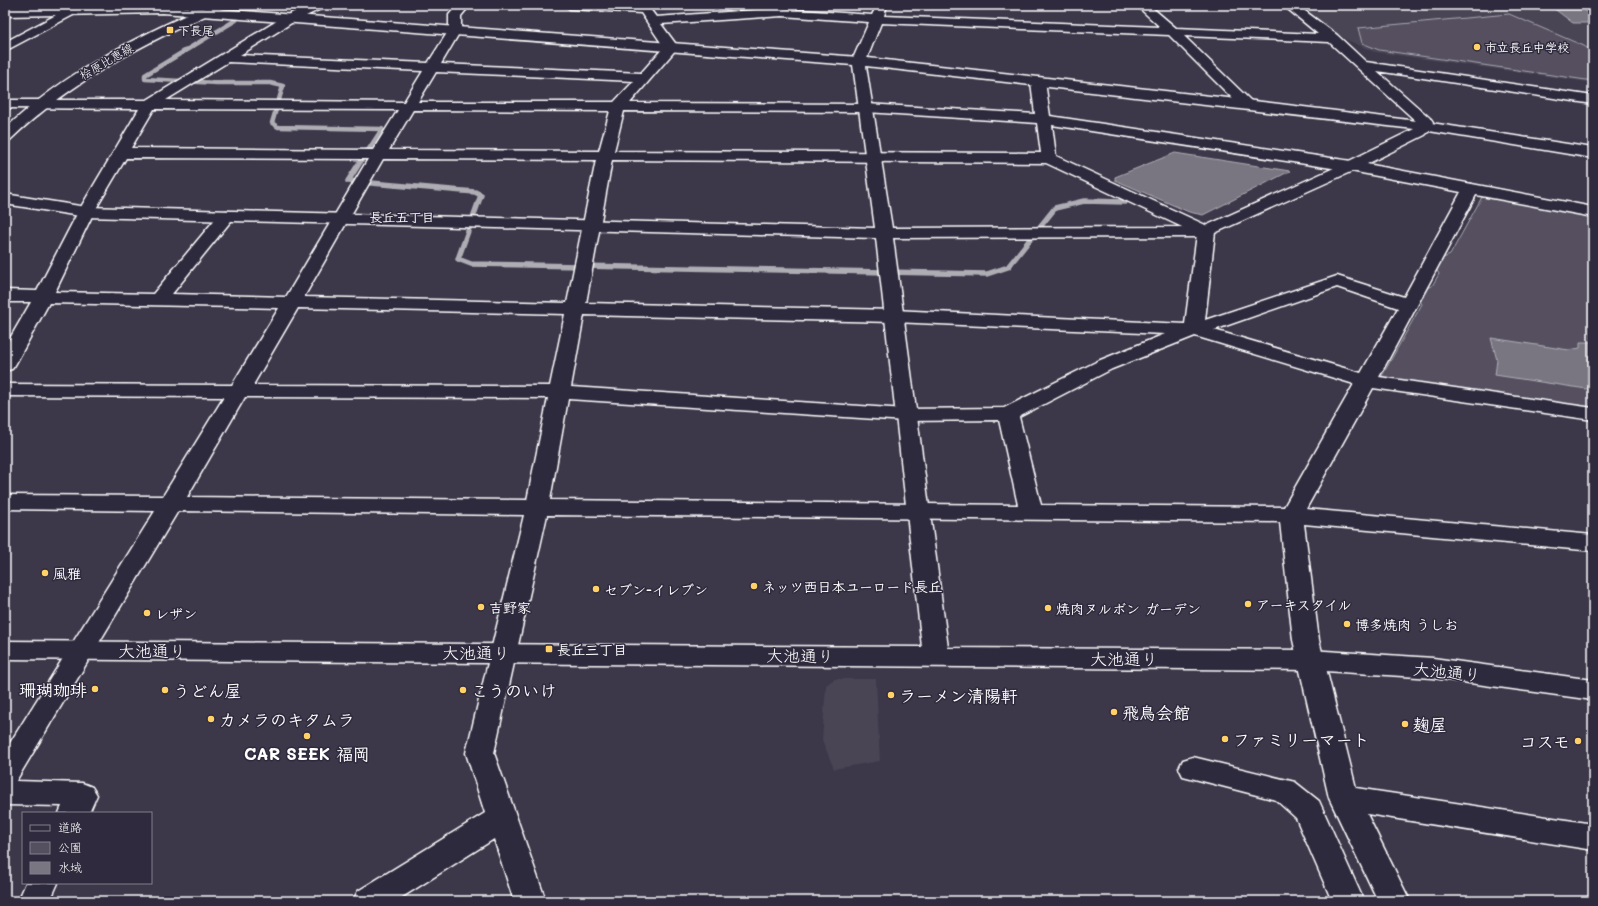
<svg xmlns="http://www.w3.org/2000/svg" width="1598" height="906" font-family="Mali,'Klee One',sans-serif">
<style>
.built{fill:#494455}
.green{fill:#555060;stroke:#aaa8b0}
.water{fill:#797682;stroke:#afadb4}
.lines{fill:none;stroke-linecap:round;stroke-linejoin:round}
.stream-far1{stroke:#afadb4;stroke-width:4.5}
.stream{stroke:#afadb4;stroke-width:5.5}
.minor-casing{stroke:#fff;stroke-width:3}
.tertiary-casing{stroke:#fff;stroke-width:3}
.secondary-casing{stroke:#fff;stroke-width:3}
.minor{fill:#2f2a3d;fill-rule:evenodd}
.tertiary{fill:#2f2a3d;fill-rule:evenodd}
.secondary{fill:#2f2a3d;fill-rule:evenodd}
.poi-dot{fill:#ffd166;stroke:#2f2a3d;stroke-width:1.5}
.labels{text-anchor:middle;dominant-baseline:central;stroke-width:3;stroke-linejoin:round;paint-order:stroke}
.far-poi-label{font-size:12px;font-weight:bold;fill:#fff;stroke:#2f2a3d;text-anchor:start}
.far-street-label{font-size:12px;fill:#fff;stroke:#2f2a3d}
.far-neighbourhood-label{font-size:13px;font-weight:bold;fill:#fff;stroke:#2f2a3d}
.poi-label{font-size:14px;font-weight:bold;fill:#fff;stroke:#2f2a3d;text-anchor:start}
.near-street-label{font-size:17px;fill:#fff;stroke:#2f2a3d}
.near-poi-label{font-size:17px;font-weight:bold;fill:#fff;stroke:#2f2a3d;text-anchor:start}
</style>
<rect width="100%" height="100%" fill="#3c3749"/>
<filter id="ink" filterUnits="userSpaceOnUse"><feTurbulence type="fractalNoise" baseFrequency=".025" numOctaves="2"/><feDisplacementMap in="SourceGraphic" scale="8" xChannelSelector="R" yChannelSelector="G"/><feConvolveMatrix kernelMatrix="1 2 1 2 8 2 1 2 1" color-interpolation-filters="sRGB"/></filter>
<g filter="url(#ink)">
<path class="built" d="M1302 5H1590L1593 6V83L1374 52 1349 41 1329 30Z
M834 679H876L880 761 834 769 822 740 826 685Z"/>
<path class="green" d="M1509 14 1584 46 1593 52V81L1379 50 1362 43 1358 28Z
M1489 196 1593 213V410L1390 380 1382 376 1422 304 1419 299 1424 290 1432 286 1439 274 1436 269 1441 259 1450 255 1482 197Z"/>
<path class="water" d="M1552 7H1580L1593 17V23H1573Z
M1175 153 1290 171 1203 215 1189 212 1115 180V177Z
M1491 338 1569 350 1580 348V342H1593V390L1495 375 1497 360Z"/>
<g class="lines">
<path class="stream-far1" d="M236 20 145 75V79L217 83H270L283 86 272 123 278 127 382 129 367 152"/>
<path class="stream" d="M367 151 348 181 475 192 481 195 458 259 471 264 987 274 1008 267 1055 208 1084 201 1125 202"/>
<defs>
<path id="minor" d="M5 5 28 7 34 11 28 15 5 11Z
M309 5H325L323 8 293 22 240 55 428 63 449 30V15L457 5H470L461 16V30L441 64 641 73 664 47 641 13 570 9 564 5H647L656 17 769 9 765 5H779L785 9 872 15 877 5H887L884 16 1160 27 1136 5H1149L1176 28 1318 34 1283 5H1297L1337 35 1366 62 1593 96V104L1377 71 1431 119 1433 122 1430 129H1420L1418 126V123L1329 42 1184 36 1251 101 1253 104 1251 107H1241L1169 35 881 23 866 61 864 64H854L852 61 869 22 782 16 661 24 678 47 630 103 866 104 1035 114 1031 82 1033 79H1043L1045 82 1050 116 1351 161 1593 207V217L1476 195 1379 377 1593 408V420L1373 388 1306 509 1593 535V551L1304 524 1319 640 1356 788 1593 824V850L1367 814 1410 901H1378L1329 798 1293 640 1280 522 547 515 494 753 546 901H514L494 839 396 901H353L358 891 485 813 466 753 524 515 178 511 16 781 82 783 92 787 97 795 89 813H59L62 806 5 805V751L155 511 5 509V495L163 496 224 397 5 396V384L232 385 279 308 49 303 15 365 12 369 5 371V347L31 302H5V290L37 291 78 212 139 109 5 108V100H147L285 16ZM228 62 423 71 404 102 166 100ZM436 72 634 81 614 102H418ZM154 109 398 110 373 150 131 148ZM413 110 610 111 599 151 389 150ZM624 111 866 112 1037 123 1041 153 614 151ZM1052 125 1351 171 1461 192 1404 297 1337 276 1205 320 1215 232 1212 228 1056 156ZM126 158 368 159 286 297 172 294 235 216 233 212 227 211 221 212 153 294 55 292 94 212ZM383 159 596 160 567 303 304 297ZM612 160 1046 163 1197 234 1185 324 894 310 586 303ZM1337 287 1398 308 1361 373 1214 330ZM298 308 565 314 550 386 253 385ZM584 315 894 322 1165 334 1098 361 1004 408 906 409 571 387ZM1195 336 1354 384 1284 507 1041 505 1019 417 1112 369ZM245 397 548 398 527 500 187 497ZM568 399 906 421 999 420 1018 505 550 500Z
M73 6 77 7 79 10 77 13 5 51V42Z
M1193 757 1295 782 1319 801 1364 901H1332L1296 818 1276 800 1183 776 1179 768 1183 760Z
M26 883H58L50 901H18Z"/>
<path id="tertiary" d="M163 5 859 57 1246 100 1425 122 1593 148V158L1429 131 1425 135 1357 169 1206 237 893 238 948 648 1310 650 1433 658 1593 680V700L1433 678 1310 670 5 659V641L922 647 876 238 86 217 5 204V194L86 207 875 228 853 65 163 13 5 16V8ZM866 66 1414 129 1345 163 1203 227 892 228Z"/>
<path id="secondary" d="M209 5H225L223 8C144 43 74 79 10 140L5 142V129C64 73 135 37 209 5Z"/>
</defs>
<use href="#minor" class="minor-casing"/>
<use href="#tertiary" class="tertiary-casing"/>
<use href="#secondary" class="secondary-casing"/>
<use href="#minor" class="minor"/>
<use href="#tertiary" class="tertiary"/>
<use href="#secondary" class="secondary"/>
</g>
</g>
<g class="poi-dot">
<rect x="166" y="26" width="8" height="8" rx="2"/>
<circle cx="1477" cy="47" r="4"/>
<circle cx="45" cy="573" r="4"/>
<circle cx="754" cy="586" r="4"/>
<circle cx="596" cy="589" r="4"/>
<circle cx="1248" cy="604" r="4"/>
<circle cx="481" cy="607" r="4"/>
<circle cx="1048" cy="608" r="4"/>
<circle cx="147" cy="613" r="4"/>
<circle cx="1347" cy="624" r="4"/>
<rect x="545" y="645" width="8" height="8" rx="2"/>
<circle cx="95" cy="689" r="4"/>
<circle cx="165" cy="690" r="4"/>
<circle cx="463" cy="690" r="4"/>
<circle cx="891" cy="695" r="4"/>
<circle cx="1114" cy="712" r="4"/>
<circle cx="211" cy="719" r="4"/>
<circle cx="1405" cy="724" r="4"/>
<circle cx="307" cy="736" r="4"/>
<circle cx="1225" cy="739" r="4"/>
<circle cx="1578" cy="741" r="4"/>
</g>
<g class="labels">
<g class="far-poi-label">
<text x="178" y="30">下長尾</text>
<text x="1485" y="47">市立長丘中学校</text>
</g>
<g class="far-street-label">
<text transform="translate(106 61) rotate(-30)">桧原比恵線</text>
</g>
<g class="far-neighbourhood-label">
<text x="402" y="216">長丘五丁目</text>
</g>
<g class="poi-label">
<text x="53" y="573">風雅</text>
<text x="762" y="586">ネッツ西日本ユーロード長丘</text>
<text x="604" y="589">セブン-イレブン</text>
<text x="1256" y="604">アーキスタイル</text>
<text x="489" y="607">吉野家</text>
<text x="1056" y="608">焼肉ヌルボン ガーデン</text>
<text x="155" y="613">レザン</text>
<text x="1355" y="624">博多焼肉 うしお</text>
<text x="557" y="649">長丘三丁目</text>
</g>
<g class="near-street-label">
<text x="152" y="650">大池通り</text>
<text x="476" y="652">大池通り</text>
<text transform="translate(800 655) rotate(1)">大池通り</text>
<text x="1124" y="658">大池通り</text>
<text transform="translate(1447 671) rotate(6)">大池通り</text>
</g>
<g class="near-poi-label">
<text x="87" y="689" text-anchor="end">珊瑚珈琲</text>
<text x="173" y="690">うどん屋</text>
<text x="471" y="690">こうのいけ</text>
<text x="899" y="695">ラーメン清陽軒</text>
<text x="1122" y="712">飛鳥会館</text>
<text x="219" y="719">カメラのキタムラ</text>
<text x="1413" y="724">麹屋</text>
<text x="1233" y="739">ファミリーマート</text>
<text x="1570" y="741" text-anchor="end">コスモ</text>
<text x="307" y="753" text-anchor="middle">CAR SEEK 福岡</text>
</g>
</g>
<rect width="1598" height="906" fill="none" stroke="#2f2a3d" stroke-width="20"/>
<rect x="10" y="10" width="1578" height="886" fill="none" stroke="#fff" stroke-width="1.5" filter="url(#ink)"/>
<rect x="22" y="812" width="130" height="72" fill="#2f2a3d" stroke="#827f8b"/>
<rect x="30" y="825" width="20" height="6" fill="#2f2a3d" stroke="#827f8b"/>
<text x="58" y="832" font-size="12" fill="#ffffff">道路</text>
<rect x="30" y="842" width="20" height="12" fill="#555060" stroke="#827f8b"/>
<text x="58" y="852" font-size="12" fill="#ffffff">公園</text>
<rect x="30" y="862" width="20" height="12" fill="#797682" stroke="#827f8b"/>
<text x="58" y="872" font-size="12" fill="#ffffff">水域</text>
</svg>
